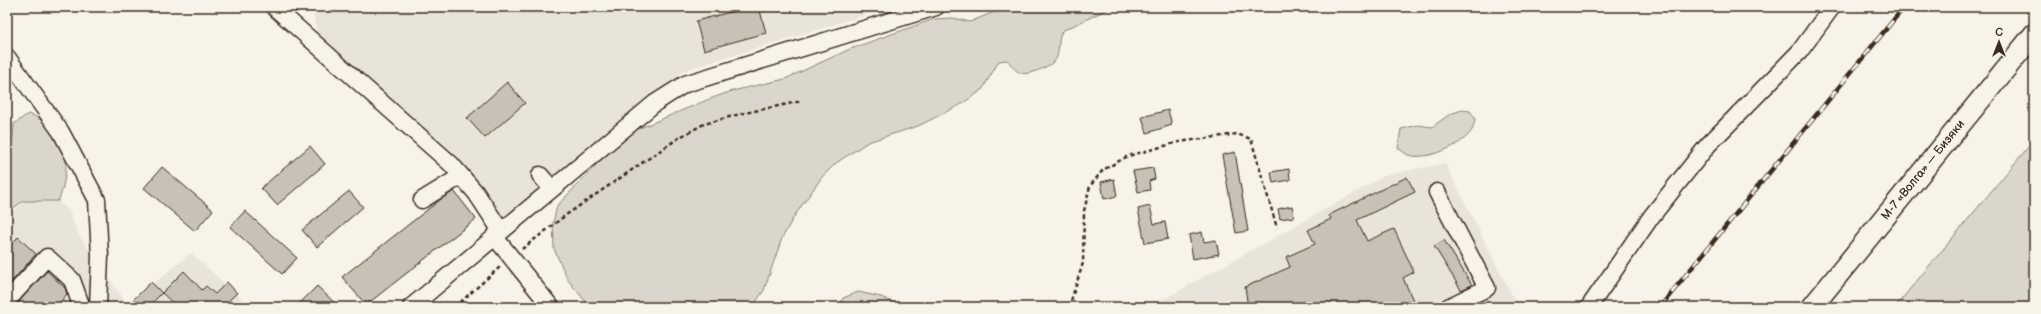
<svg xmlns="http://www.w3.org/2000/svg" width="2041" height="314" font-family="'Balsamiq Sans',sans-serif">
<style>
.built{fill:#e9e4d9}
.green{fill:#dbd6cb;stroke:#8b8074}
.building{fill:#c8c1b6;stroke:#3b2a1e}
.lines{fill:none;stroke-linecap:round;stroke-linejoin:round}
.minor-casing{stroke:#3b2a1e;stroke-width:19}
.major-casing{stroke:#3b2a1e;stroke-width:23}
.path{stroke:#3b2a1e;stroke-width:2.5;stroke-dasharray:4 3;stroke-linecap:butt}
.minor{stroke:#f7f3e8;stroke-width:16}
.major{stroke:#f7f3e8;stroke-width:20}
.rail-casing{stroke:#3b2a1e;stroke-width:4.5}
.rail{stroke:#f7f3e8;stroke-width:3;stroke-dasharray:9;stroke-linecap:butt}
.labels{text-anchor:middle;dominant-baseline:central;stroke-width:3;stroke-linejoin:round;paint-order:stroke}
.street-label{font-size:12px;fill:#3b2a1e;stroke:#f7f3e8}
</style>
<rect width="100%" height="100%" fill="#f7f3e8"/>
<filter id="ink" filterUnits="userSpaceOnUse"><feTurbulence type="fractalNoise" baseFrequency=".025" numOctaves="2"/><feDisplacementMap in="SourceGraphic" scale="8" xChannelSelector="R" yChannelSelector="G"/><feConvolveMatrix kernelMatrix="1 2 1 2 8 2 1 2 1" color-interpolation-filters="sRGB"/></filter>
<g filter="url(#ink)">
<path class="built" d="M312 7H892L685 70 501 228 399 119 321 56Z
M1445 163 1518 307H1150L1386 175Z
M41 186 69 211 78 234 128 305 191 253 250 307H7V217Z"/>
<path class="green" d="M1006 7H1112L1062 31C1057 41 1060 51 1056 59 1052 66 1028 76 1020 73 1015 71 1011 64 1007 60L999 61 982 90 960 105 918 126 868 142 836 163 822 177 795 215 782 238 764 290 754 305C742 307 729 308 717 307 705 306 691 302 680 307H590L568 280 554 249 553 223 557 206 613 147 633 131 707 100 732 91 785 79 850 49 934 19 953 18 970 22Z
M1462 110 1470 111 1475 118C1474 122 1474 127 1472 130 1463 146 1426 161 1408 155 1405 153 1401 150 1398 148L1401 129 1418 125 1432 127 1450 114Z
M28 114C45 117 63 142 66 159 67 169 63 193 58 201H23L7 213V165L11 159 14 124Z
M2034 140V307H1895Z
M858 292 881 297 904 307H839L843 298Z"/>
<path class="building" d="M749 7H759L766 33 704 50 696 21Z
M507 82 525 103 485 138 467 118Z
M1168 110 1172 125 1147 133 1142 117Z
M310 146 325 164 277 205 261 188Z
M1235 152 1248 231 1236 233 1222 155Z
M162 167 213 210 195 231 144 188Z
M1153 168 1155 179 1149 181 1150 190 1138 192 1133 171Z
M1289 169 1290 180 1273 183 1271 172Z
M1407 177 1415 192 1357 220 1367 241 1394 229 1414 272 1403 278 1416 307H1248L1245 287 1290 267 1286 257 1315 244 1308 230 1331 219 1329 215Z
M1114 179 1117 196 1104 199 1101 182Z
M349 191 363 207 317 247 302 230Z
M454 191 476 219 366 305 342 277 441 199Z
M1150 206 1154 224 1165 222 1168 239 1145 243 1138 209Z
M1292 206 1294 217 1280 219 1278 209Z
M245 211 297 258 282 274 230 227Z
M1202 232 1204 242 1216 240 1219 254 1193 259 1189 235Z
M18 237 36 254 7 287V249Z
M1444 240 1472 285 1461 290 1434 246Z
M47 271 65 288 67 294 56 307H14Z
M184 271 202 290 206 286 215 294 227 282 237 293 225 304 227 307H177L162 293Z
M151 282 162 293 148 307H126Z
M317 286 339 307H296Z"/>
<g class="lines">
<defs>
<path id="minor" d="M274 7 451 164 476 193 501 231
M7 57 61 132 97 200 100 256 98 307
M540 175 552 189
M1437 192 1487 288 1448 307
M422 200 461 176
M494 236 551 307
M7 301 47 257 72 280 81 305
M411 307 655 103 685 84 936 7
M1589 307 1651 217 1708 145 1800 51 1832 7"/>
<path id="major" d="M1812 307 2034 34"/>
</defs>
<use href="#minor" class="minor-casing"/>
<use href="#major" class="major-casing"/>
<path class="path" d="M522 249 566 215 680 137 704 124 740 114 802 101
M455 307 501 266
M1069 307 1083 263 1084 211 1090 186 1103 170 1128 156 1179 142 1237 134 1251 139 1277 228"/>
<use href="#minor" class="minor"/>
<use href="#major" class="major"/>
<defs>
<path id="rail" d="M1660 307 1904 7"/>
</defs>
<use href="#rail" class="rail-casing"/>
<use href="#rail" class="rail"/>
</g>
</g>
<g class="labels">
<g class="street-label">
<text transform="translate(1923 170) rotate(-51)">М-7 «Волга» — Бизяки</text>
</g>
</g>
<rect width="2041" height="314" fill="none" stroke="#f7f3e8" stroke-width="24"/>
<rect x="12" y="12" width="2017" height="290" fill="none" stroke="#3b2a1e" stroke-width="1.5" filter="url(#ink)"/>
<g transform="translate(1999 42)" stroke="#f7f3e8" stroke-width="3" paint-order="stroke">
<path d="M0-3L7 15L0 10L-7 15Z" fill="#3b2a1e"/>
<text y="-6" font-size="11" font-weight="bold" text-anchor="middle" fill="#3b2a1e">С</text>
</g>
</svg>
